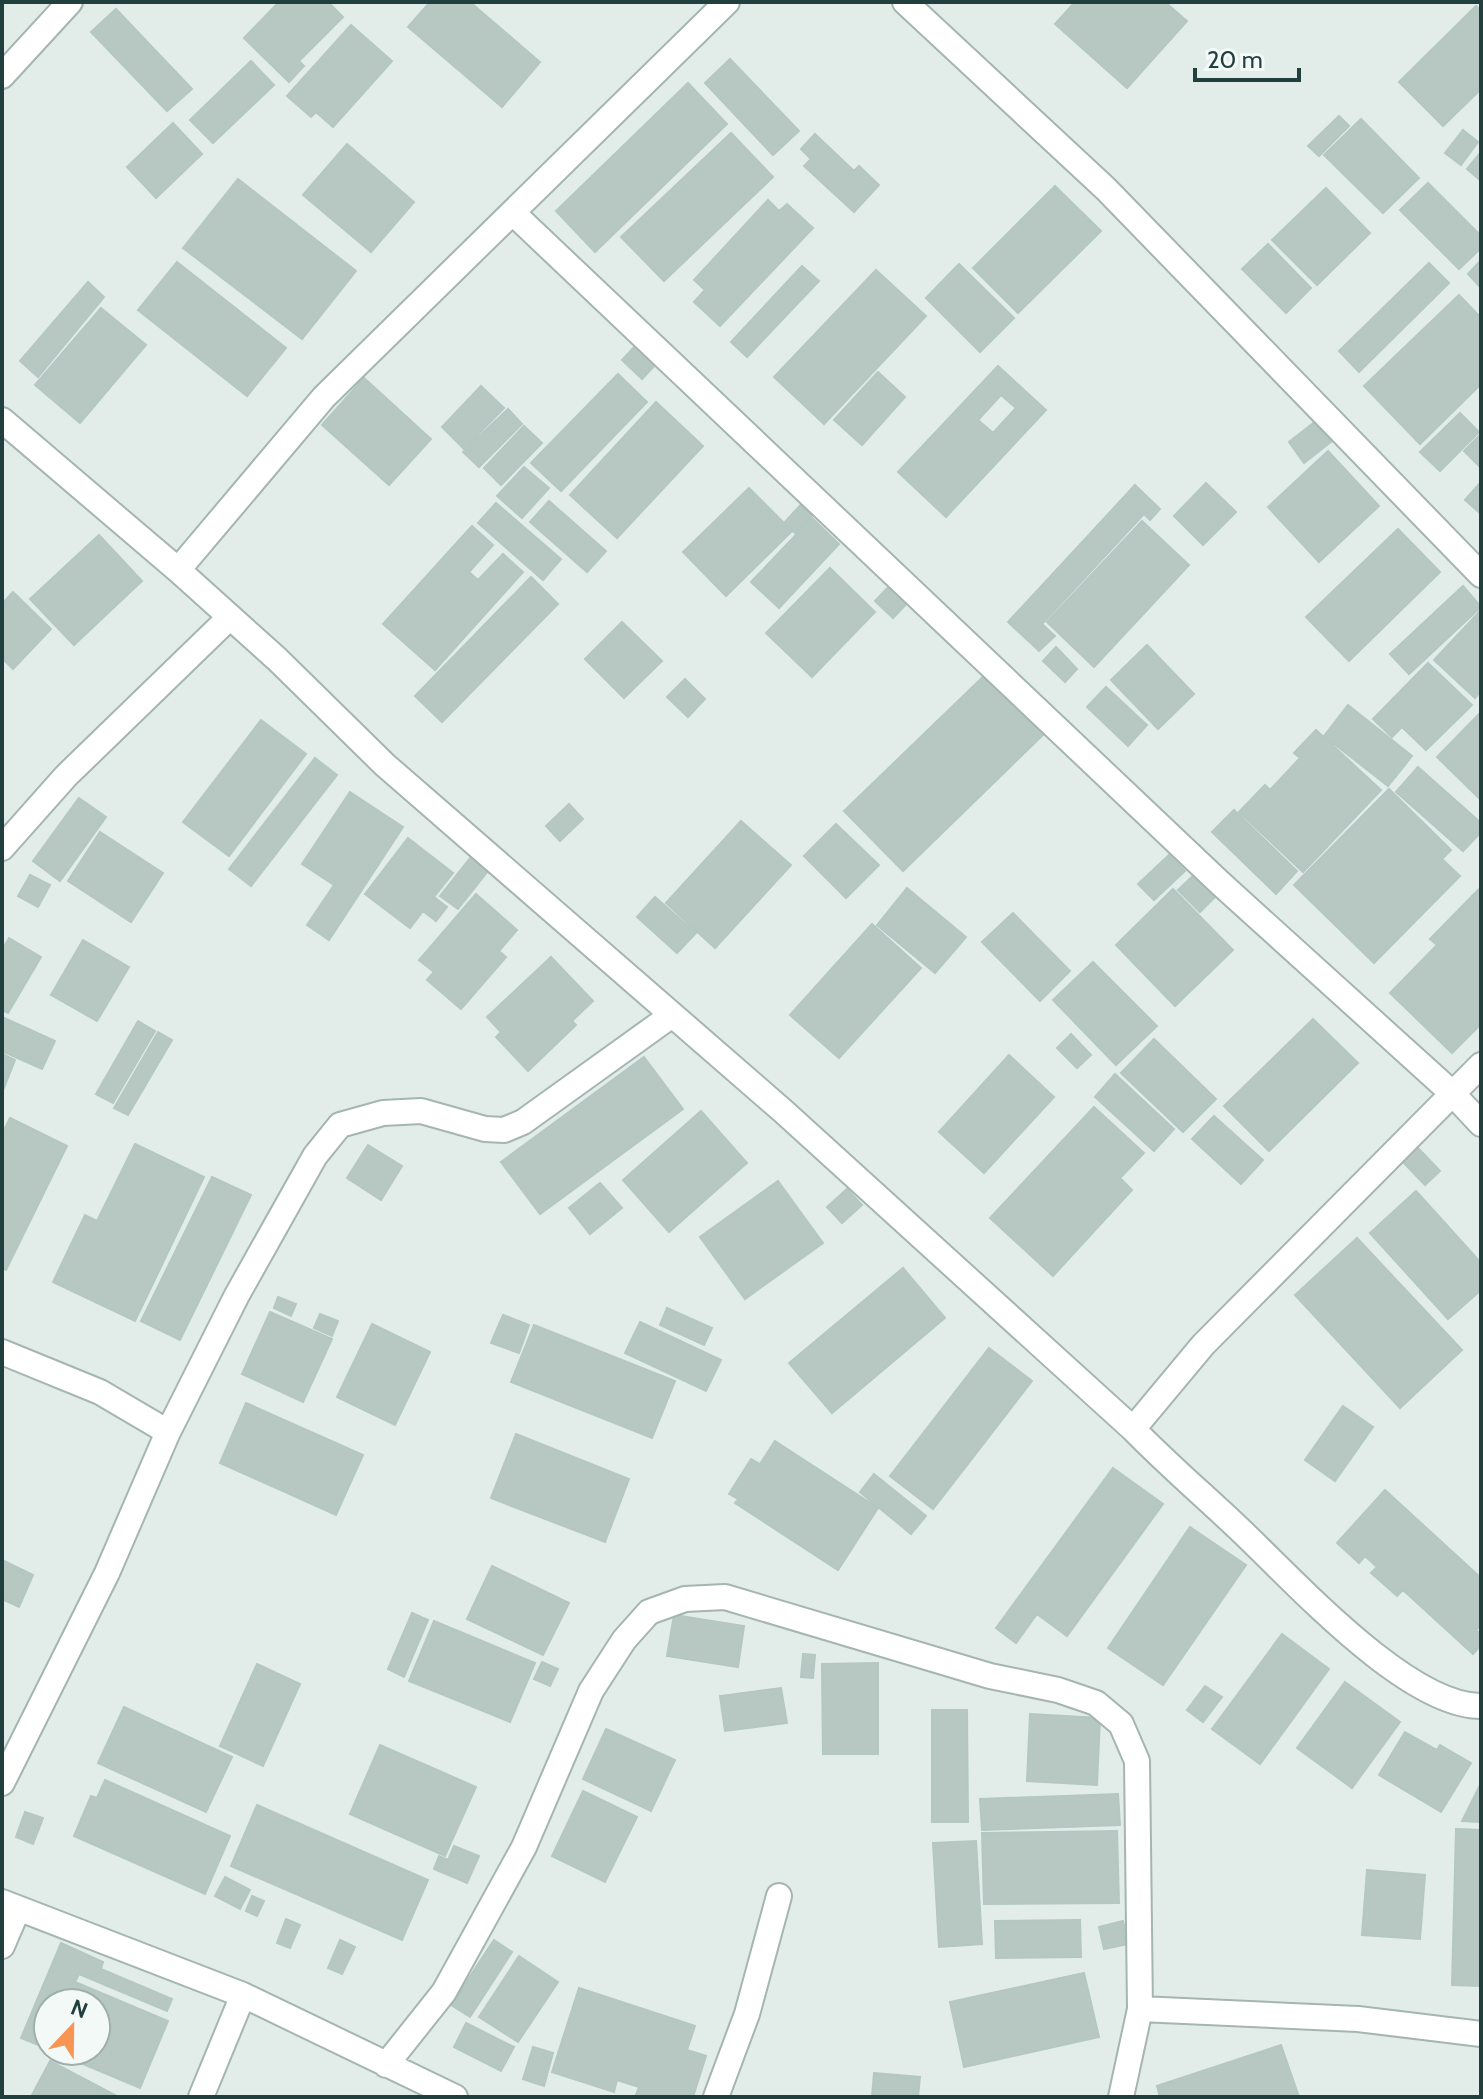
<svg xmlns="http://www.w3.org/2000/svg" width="1483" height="2099" font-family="Cabin,sans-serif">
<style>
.building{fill:#b7c8c3;stroke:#b4c7c2;stroke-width:2;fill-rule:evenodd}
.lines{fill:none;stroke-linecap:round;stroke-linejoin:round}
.minor-casing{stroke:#a4b5b2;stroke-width:28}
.minor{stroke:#fff;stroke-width:24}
</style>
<rect width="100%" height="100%" fill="#e2edea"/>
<path class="building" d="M279 2H328L343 17 299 61 304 66 289 82 244 38Z
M430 2H470L540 62 502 107 408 27Z
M1075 2H1165L1187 21 1127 88 1055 24Z
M1476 6 1481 11V89L1443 126 1399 82Z
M116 9 192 89 167 111 91 32Z
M351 25 392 61 333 127 316 112 311 117 287 96Z
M730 59 799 131 773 155 705 83Z
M251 61 274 85 213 143 190 120Z
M688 83 727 124 595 252 556 211Z
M1339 116 1349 126 1319 156 1308 146Z
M1361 119 1419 178 1383 213 1324 155Z
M173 123 202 154 156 198 127 167Z
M1463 130 1478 142 1461 165 1445 153Z
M731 133 773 177 664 281 621 237Z
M815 134 854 171 859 166 879 185 854 212 804 166 811 159 801 149Z
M347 144 414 202 371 252 303 195Z
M1481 152V181L1467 169Z
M238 179 356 271 302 339 183 248Z
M1428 183 1481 236V248L1459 269 1400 210Z
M1055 186 1101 231 1018 313 973 268Z
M1326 188 1370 233 1317 285 1272 240Z
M768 200 779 211 787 204 813 228 720 326 694 302 705 290 694 280Z
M1268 244 1311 288 1286 313 1242 269Z
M1481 260V288L1468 274Z
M177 262 286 348 247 396 138 310Z
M1429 263 1449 283 1359 372 1339 351Z
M959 264 1014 318 980 352 926 298Z
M802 266 819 281 747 357 731 342Z
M876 270 926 316 824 424 774 377Z
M88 282 104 297 38 377 20 361Z
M1459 295 1481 318V384L1420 444 1364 386Z
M101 308 146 345 80 423 35 385Z
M638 343 658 362 642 379 622 360Z
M998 366 1046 410 946 517 898 472ZM1001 395 1016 408 993 433 978 420Z
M878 372 905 397 862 445 834 420Z
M618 374 647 402 561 491 531 463Z
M364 378 431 439 389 485 322 425Z
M481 386 504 408 464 449 442 427Z
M656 402 703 446 617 538 570 495Z
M508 409 522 424 479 467 463 452Z
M1460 413 1479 432 1440 471 1420 452Z
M1316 421 1332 441 1304 463 1289 442Z
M524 426 542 443 501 485 484 468Z
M1481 434V468L1464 451Z
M1328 451 1379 506 1319 562 1268 507Z
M524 467 549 488 522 518 497 496Z
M1481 482V514L1465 500Z
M1206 483 1236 512 1203 545 1174 516Z
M1135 485 1160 509 1150 520 1144 514 1042 624 1055 636 1039 651 1008 622Z
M749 488 792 531 726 596 683 552Z
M807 498 819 508 795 533 784 523Z
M549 501 606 551 587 572 530 522Z
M496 503 561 559 543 580 478 523Z
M812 518 839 544 779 608 751 582Z
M1142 521 1189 565 1094 667 1047 622Z
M472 526 493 545 469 572 478 580 503 554 523 572 435 670 383 624Z
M1398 529 1440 572 1349 661 1306 617Z
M99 535 142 581 74 645 30 599Z
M830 568 875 612 812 677 766 633Z
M531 577 558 604 442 722 415 696Z
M896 579 914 596 893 618 875 601Z
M1463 586 1481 607 1409 674 1390 654Z
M13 592 51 629 13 669 2 658V604Z
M1481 610V691L1475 698 1434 660Z
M622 622 662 661 624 698 585 659Z
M1147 645 1194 694 1158 729 1111 680Z
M1056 647 1077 669 1065 682 1043 661Z
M1428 663 1472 705 1426 750 1402 727 1392 737 1373 719Z
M987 673 1045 733 903 871 844 811Z
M685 679 705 699 688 717 667 697Z
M1106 687 1147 725 1128 746 1087 707Z
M1348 705 1412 756 1388 786 1324 736Z
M1481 712V800L1437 757Z
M261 720 306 754 229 856 183 822Z
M1316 730 1381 790 1303 872 1239 812 1265 785 1270 790 1300 758 1294 753Z
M315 758 337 775 251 886 229 869Z
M1418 767 1481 823V832L1463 851 1396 792Z
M1389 789 1451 850 1442 859 1460 876 1374 963 1294 885Z
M350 792 403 827 329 940 307 925 334 885 302 864Z
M79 798 106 817 60 881 33 861Z
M569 804 583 819 560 841 546 826Z
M1234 810 1297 871 1276 894 1212 832Z
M741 821 791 865 715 948 666 903Z
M836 824 879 865 846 898 804 856Z
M100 832 163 873 131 922 68 881Z
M408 838 453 873 434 897 447 907 436 921 423 911 410 928 365 894Z
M475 852 492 866 458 909 440 896Z
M1169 855 1185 871 1154 900 1138 884Z
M1196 873 1217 895 1200 912 1178 890Z
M30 875 50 885 38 907 18 896Z
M1481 887V1024L1452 1053 1390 993 1437 945 1430 939Z
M907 888 966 937 935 973 877 925Z
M1173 889 1233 950 1175 1006 1116 945Z
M476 894 517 930 499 951 506 957 461 1009 427 980 434 972 419 960Z
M655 897 696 933 677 953 637 917Z
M1013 913 1070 971 1040 1001 982 942Z
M872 924 921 968 839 1058 790 1015Z
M9 938 41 957 8 1013 2 1010V950Z
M83 940 129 967 97 1021 51 995Z
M551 957 593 1001 572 1021 576 1025 528 1071 496 1037 501 1032 487 1017Z
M1093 962 1157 1026 1116 1065 1053 1000Z
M2 1017 55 1041 42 1069 2 1051Z
M1313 1019 1358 1063 1269 1151 1224 1106Z
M138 1021 155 1031 113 1103 96 1094Z
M158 1032 172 1040 128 1115 114 1108Z
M1071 1034 1091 1055 1077 1068 1057 1048Z
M1154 1039 1216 1099 1183 1132 1121 1073Z
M2 1054 15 1060 2 1093Z
M1009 1055 1054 1097 984 1173 939 1132Z
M644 1057 683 1109 540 1214 501 1162Z
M1115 1074 1174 1129 1154 1151 1095 1097Z
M1094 1107 1144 1153 1120 1178 1132 1190 1053 1276 990 1218Z
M701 1111 747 1163 669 1232 623 1180Z
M1214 1116 1263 1160 1241 1184 1192 1139Z
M10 1118 67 1146 6 1270 2 1268V1134Z
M135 1144 204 1177 135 1321 53 1282 85 1215 97 1221Z
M368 1145 402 1166 381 1200 347 1178Z
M1417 1147 1440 1171 1425 1185 1402 1161Z
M212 1177 251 1195 180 1340 141 1321Z
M778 1181 823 1243 745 1299 700 1237Z
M600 1183 622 1208 590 1234 569 1208Z
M847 1189 862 1205 842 1223 827 1207Z
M1416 1191 1481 1263V1290L1448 1319 1370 1233Z
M1357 1238 1462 1350 1400 1408 1295 1295Z
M903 1268 945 1318 832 1413 789 1363Z
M278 1297 296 1304 291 1316 274 1308Z
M667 1308 712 1328 704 1345 660 1325Z
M270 1312 332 1339 303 1402 242 1374Z
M320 1314 338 1321 332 1336 314 1328Z
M503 1315 529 1325 519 1353 491 1343Z
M640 1322 721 1360 706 1391 625 1353Z
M372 1324 430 1352 395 1425 337 1397Z
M534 1325 675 1381 652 1438 511 1382Z
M989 1348 1032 1381 933 1509 890 1476Z
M246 1403 363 1455 336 1515 220 1463Z
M1343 1406 1373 1427 1335 1481 1305 1460Z
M516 1434 629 1479 605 1542 491 1498Z
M775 1441 878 1508 838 1570 735 1503 738 1499 729 1494 751 1459 760 1464Z
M1113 1468 1163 1504 1067 1636 1037 1614 1016 1643 996 1628Z
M874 1474 926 1516 911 1534 860 1492Z
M1385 1490 1481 1578V1625L1476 1630 1481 1635V1645L1473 1654 1403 1590 1397 1596 1371 1573 1377 1567 1365 1556 1359 1563 1337 1543Z
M1190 1527 1246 1565 1163 1685 1108 1648Z
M2 1560 33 1575 19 1607 2 1599Z
M492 1566 569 1603 543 1655 467 1619Z
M412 1613 428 1620 404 1677 388 1669Z
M674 1615 744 1626 738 1667 667 1656Z
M434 1621 535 1663 510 1722 409 1681Z
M1282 1634 1329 1669 1260 1764 1212 1729Z
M803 1654 815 1655 813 1678 801 1677Z
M542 1662 558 1669 550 1686 534 1679Z
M878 1663V1754H823L822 1664Z
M257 1664 300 1684 263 1766 220 1746Z
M1345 1682 1400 1722 1352 1788 1297 1748Z
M1205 1686 1222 1697 1203 1722 1187 1710Z
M781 1688 787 1723 725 1731 720 1696Z
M124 1707 232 1757 206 1812 98 1763Z
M932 1710H967L968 1822H932Z
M1030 1714 1100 1718 1097 1785 1027 1781Z
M606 1729 675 1760 651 1811 583 1779Z
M1405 1732 1437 1750 1440 1745 1471 1763 1441 1812 1379 1775Z
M380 1745 476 1787 445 1856 350 1814Z
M105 1780 230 1836 205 1894 74 1836 91 1796 97 1798Z
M1481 1783V1822L1462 1821Z
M583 1791 637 1817 605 1882 552 1856Z
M1118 1794 1120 1825 982 1830 980 1799Z
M257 1805 428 1880 402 1940 231 1866Z
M25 1812 43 1818 33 1844 16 1837Z
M1456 1829 1481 1830V1986L1452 1985Z
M1117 1831 1119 1903 984 1904 982 1833Z
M976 1841 982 1944 939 1947 933 1843Z
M454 1846 479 1856 467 1883 434 1869 439 1856 448 1860Z
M1367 1870 1425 1875 1420 1939 1362 1935Z
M225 1877 250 1890 240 1909 215 1896Z
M252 1896 264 1901 257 1916 246 1911Z
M286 1919 300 1925 290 1948 277 1943Z
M1080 1920 1081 1957 996 1958 995 1921Z
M1123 1921 1128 1944 1104 1949 1099 1927Z
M340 1940 355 1947 342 1974 328 1968Z
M494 1940 512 1952 470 2017 451 2005Z
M61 1943 103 1962 101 1969 172 1999 167 2011 79 1974 75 1982 168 2021 140 2088 52 2051H96V2003H48V2049L21 2038Z
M519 1956 558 1982 518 2042 479 2017Z
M1084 1973 1099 2037 964 2067 950 2002Z
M579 1988 695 2026 687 2050 706 2056 693 2097H635L639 2087 617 2080 614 2092 552 2072Z
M466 2023 514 2047 501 2071 454 2047Z
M1281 2045 1299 2097H1160L1157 2086Z
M533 2047 553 2053 544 2086 523 2079Z
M50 2061 117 2096V2097H31Z
M874 2073 920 2077 918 2097H872Z"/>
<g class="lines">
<defs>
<path id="minor" d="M905 2 1106 189 1481 575
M2 76 70 2
M514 214 1220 883 1452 1093 1481 1124
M2 420 178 570 277 659 385 765 783 1111 1133 1429 1203 1345 1481 1065
M178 570 324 397 727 2
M2 848 66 776 230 617
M2 1352 100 1392 168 1432
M1133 1429C1166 1463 1201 1493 1235 1525 1290 1576 1405 1706 1481 1706
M2 1783 107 1573 168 1432 237 1295 315 1156 340 1125 383 1113 421 1111 485 1129 504 1130 523 1122 672 1015
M2 1902 243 1995 455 2097
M2 1946 18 1909
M1140 2009 1358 2019 1481 2034
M386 2065 444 1992 524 1847 591 1691 624 1640 649 1612 685 1599 725 1597 990 1676 1058 1690 1096 1703 1121 1724 1137 1761 1140 2009 1121 2097
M201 2097 243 1995
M716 2097 747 2014 779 1896"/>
</defs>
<use href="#minor" class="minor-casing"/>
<use href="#minor" class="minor"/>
</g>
<rect width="1483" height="2099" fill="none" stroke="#213f3c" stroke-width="8"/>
<g transform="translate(72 2027) rotate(22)"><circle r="38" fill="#f3f9f7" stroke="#9fafac" stroke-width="2"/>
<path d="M0-6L14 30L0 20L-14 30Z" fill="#f99554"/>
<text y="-12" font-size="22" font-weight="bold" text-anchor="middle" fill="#213f3c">N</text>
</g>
<path d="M1195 68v12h104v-12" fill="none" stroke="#213f3c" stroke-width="4"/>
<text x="1207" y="68" font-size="24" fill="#213f3c" stroke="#f3f9f7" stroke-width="6" paint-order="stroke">20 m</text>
</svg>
